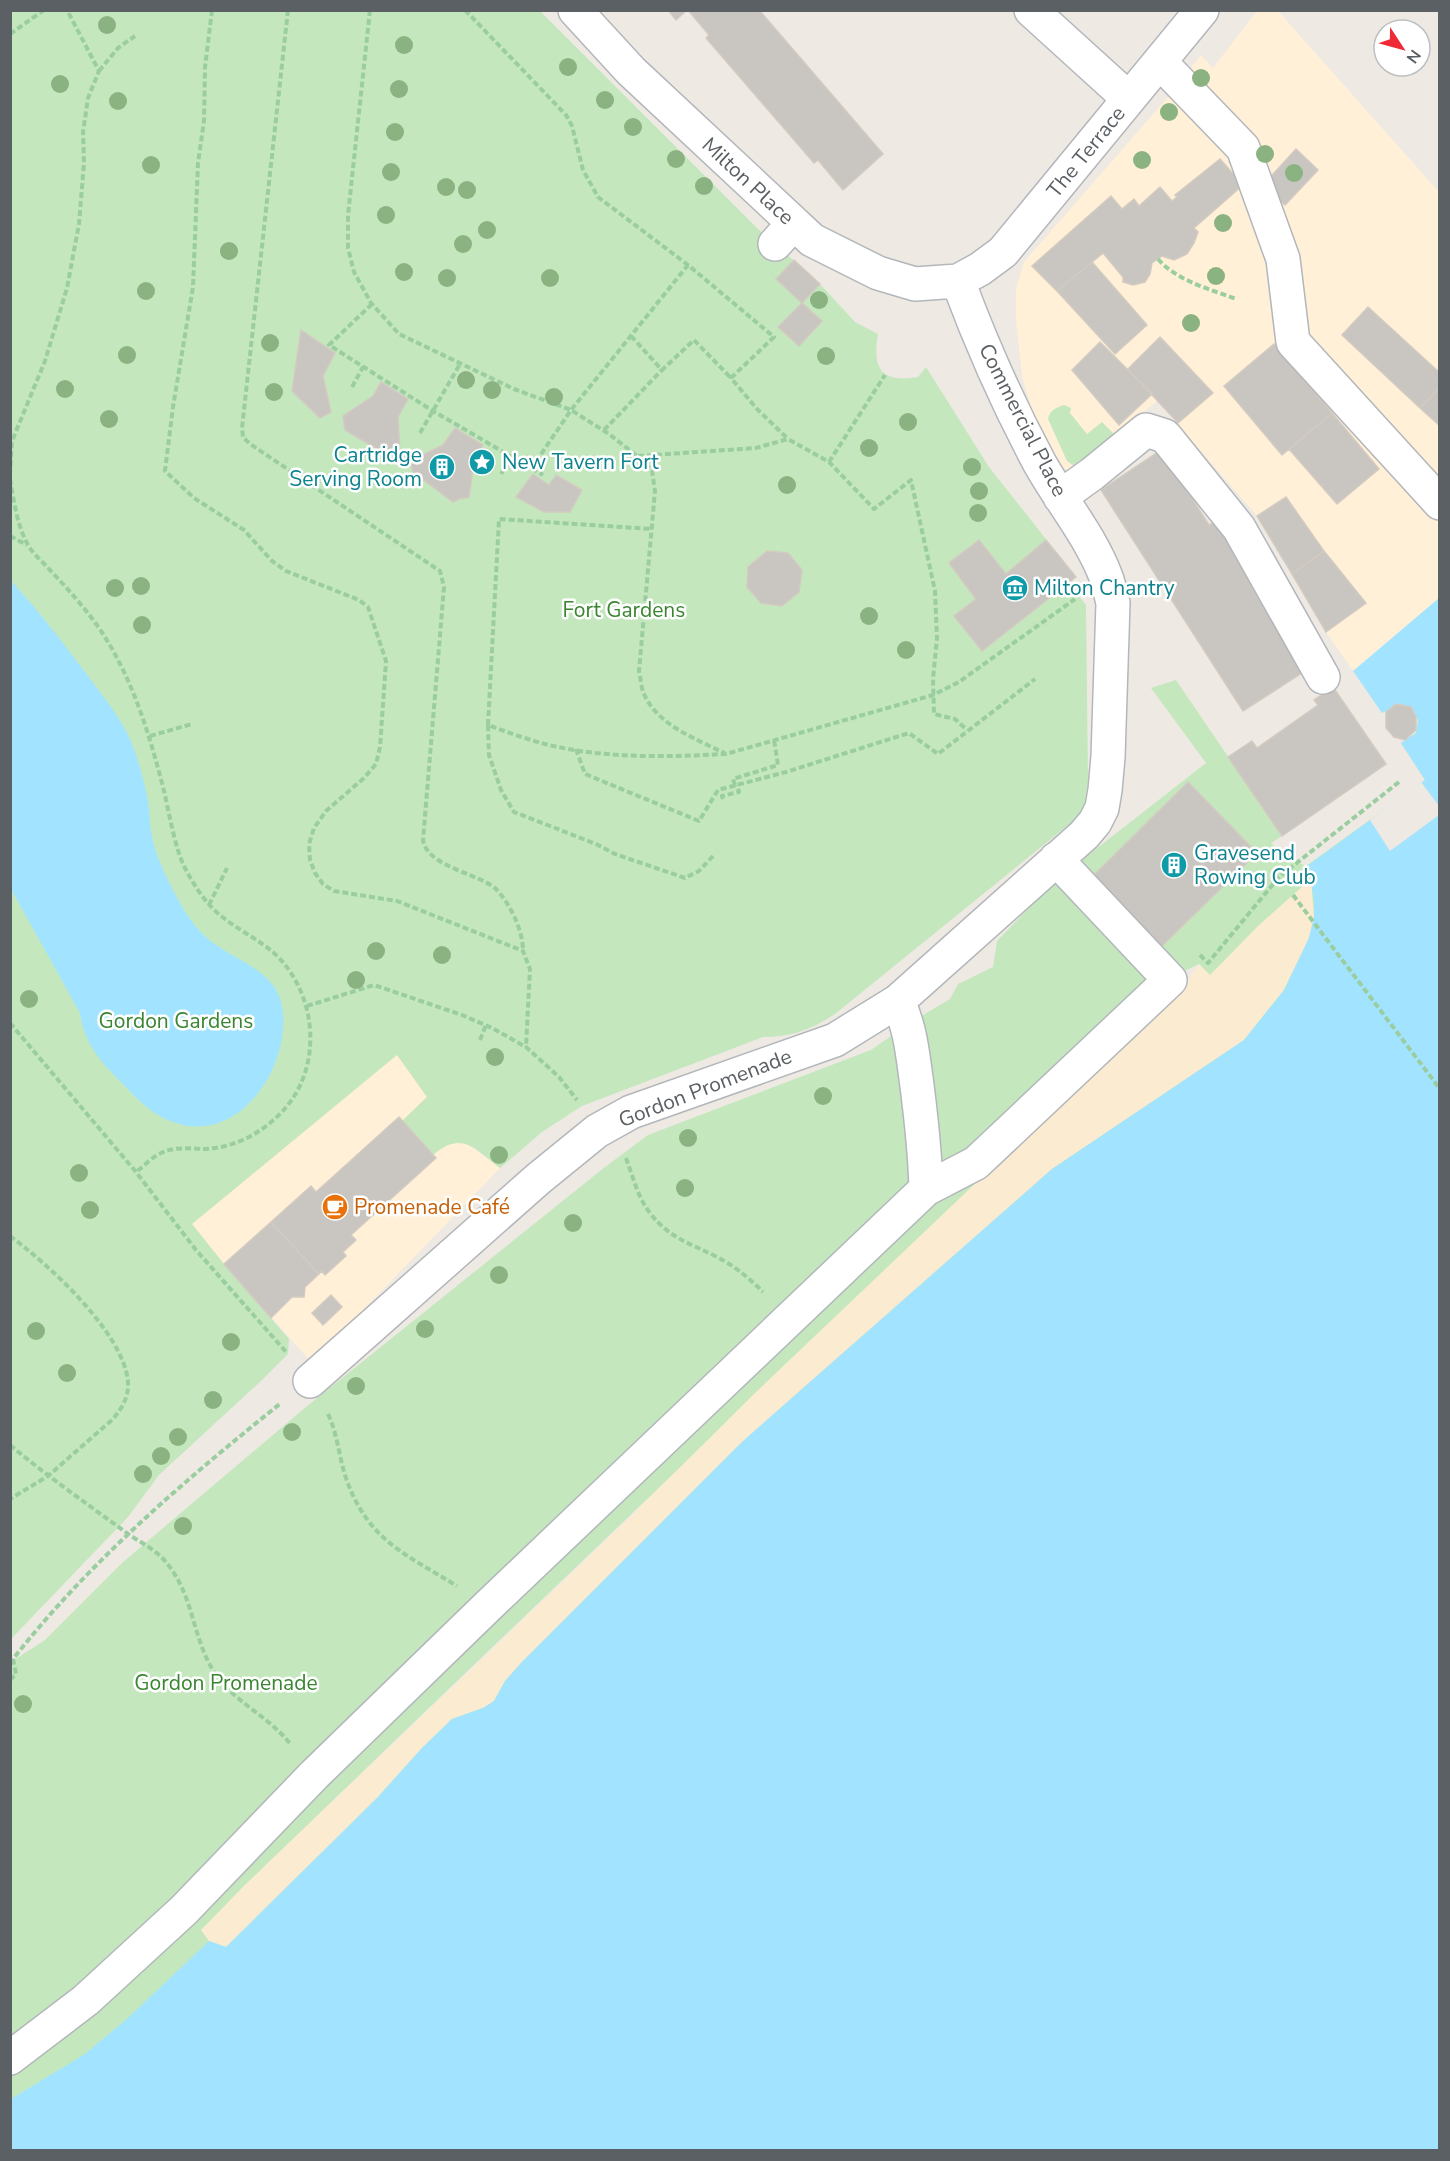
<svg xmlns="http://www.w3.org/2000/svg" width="1450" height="2161" font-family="'Nunito Sans',sans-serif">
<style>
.commercial{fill:#fff0d7}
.green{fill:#c4e7be;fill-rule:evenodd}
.sand{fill:#fbebd1}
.water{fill:#a2e4ff}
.pier{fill:#eeeae3}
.building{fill:#c9c5c0;stroke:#d3cbc1;stroke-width:1.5}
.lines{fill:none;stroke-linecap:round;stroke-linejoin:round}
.minor-casing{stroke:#b3b7bb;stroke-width:36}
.path{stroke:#9acda0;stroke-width:4;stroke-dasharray:6 3;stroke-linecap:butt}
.minor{stroke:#fff;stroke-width:33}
.tree{fill:#8bb281}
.labels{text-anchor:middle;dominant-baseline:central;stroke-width:5;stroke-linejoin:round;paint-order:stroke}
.street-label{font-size:21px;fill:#5b6064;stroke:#fff}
.culture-label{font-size:21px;fill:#0d838f;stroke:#fff;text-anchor:start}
.park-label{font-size:21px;fill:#3a8531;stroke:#fff}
.food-label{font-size:21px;fill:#c56008;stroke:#fff;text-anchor:start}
</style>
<rect width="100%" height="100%" fill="#eeeae3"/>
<path class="commercial" d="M1257 11H1278L1439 192V602L1429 613 1353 671 1326 632 1257 516 1157 401 1076 470 1055 469 1037 429 1022 376 1016 319V289L1024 262 1168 97 1201 55 1213 68Z
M397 1054 427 1097 402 1121 433 1154 451 1143H466L500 1168 312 1363 224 1264 192 1224Z"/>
<path class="green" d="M11 11H540L757 228 820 284 855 322 878 334C872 370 882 383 918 377L926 367 989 467 1076 577 1069 583 1086 605 1088 780 1084 807 1078 817 835 1014C811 1030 791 1037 763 1037L582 1106 542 1132 500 1168C475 1149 462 1130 433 1155L402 1121 427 1097 397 1055 192 1224 224 1264 289 1339 288 1354 261 1381 159 1475 128 1517 11 1639Z
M1064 405 1071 408 1070 413 1087 434 1102 422 1116 436 1078 469 1067 461 1048 419C1050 410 1055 408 1064 405Z
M1176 680 1282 836 1271 843 1283 855 1306 866 1425 780 1401 743 1416 733 1418 720 1413 710 1439 693V1428L11 2150V1662L45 1640 123 1562 306 1407 605 1167 648 1135 871 1050 908 1024 950 999 958 984 993 967 997 941 1055 881 1206 763 1151 688ZM1199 964 1209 975 813 1378 201 1931 244 1886 433 1704 1185 984 1177 975Z"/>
<path class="sand" d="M1311 879 1314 917 1309 938 1284 990 1244 1040 1052 1169 743 1441 521 1663 505 1681 494 1701 483 1708 452 1719 422 1748 377 1798 226 1947 209 1941 201 1930 244 1886 621 1526 755 1393 1185 984 1199 964 1210 975 1259 925Z"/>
<path class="water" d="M11 581C39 611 63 643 88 676 105 699 126 724 135 752 140 766 144 782 147 796 150 809 149 823 152 837 157 862 174 893 187 915 195 926 203 936 215 944 250 969 287 975 283 1028 280 1081 233 1144 173 1122 152 1115 135 1097 120 1081 99 1060 84 1042 80 1013L11 889Z
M1439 598V2150H11V2099L85 2054 128 2018 209 1941 226 1947 377 1798 422 1748 452 1719 483 1708 494 1701 505 1681 521 1663 743 1441 1052 1169 1244 1040 1284 990 1309 938 1314 917V903L1311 879 1307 866 1425 780 1401 743 1416 733 1418 720 1413 710 1397 706 1382 713 1353 671Z"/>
<path class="pier" d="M1421 782 1439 806V815L1390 851 1370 820Z"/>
<path class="building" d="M668 10H687L676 20Z
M688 10H759L883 154 843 190 818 160 814 163 706 38 709 35Z
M1296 149 1318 170 1285 205 1263 185Z
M1220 159 1243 185 1194 228 1198 232 1194 243 1187 254 1174 260 1162 256 1152 263 1150 274 1145 282 1133 285 1123 282V277L1103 253 1057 291 1032 266 1111 196 1122 209 1134 199 1139 206 1160 187 1172 201 1177 197 1175 195Z
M794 260 820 284 802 303 776 279Z
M1092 262 1147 325 1115 354 1057 291Z
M802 303 822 321 799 346 778 327Z
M1368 307 1440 373V388L1420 408 1342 335Z
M301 330 335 353 323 376 331 412 320 418 292 391Z
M1160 337 1213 393 1178 423 1128 369Z
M1100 342 1152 394 1119 425 1072 370Z
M1274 344 1332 413 1282 455 1224 386Z
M381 382 408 399 398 417 400 454 389 456 345 430 343 416 373 396Z
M1440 388V426L1420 408Z
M1332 413 1379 469 1337 504 1289 449Z
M455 428 483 445 474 462 469 497 459 499 453 502 413 472 410 461 443 445Z
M1161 450 1209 525 1221 517 1262 582 1252 588 1305 671 1243 711 1101 490Z
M533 474 549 485 556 475 582 490 570 512H544L516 497Z
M1286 497 1324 551 1292 574 1257 516Z
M979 540 1006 574 1046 540 1076 577 982 651 954 616 976 599 949 563Z
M767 551 788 553 802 570 799 592 782 606 761 603 747 587 748 567Z
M1324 551 1366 603 1326 632 1292 574Z
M1333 687 1386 764 1282 836 1228 757 1252 741 1257 748 1318 705 1314 700Z
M1396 704 1411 707 1416 717V730L1405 740 1394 737 1386 728V712Z
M1188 782 1257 853 1160 948 1091 878Z
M399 1117 436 1158 351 1235 356 1240 343 1252 346 1256 325 1275 322 1271 319 1274 271 1222 311 1186 316 1192Z
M271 1222 319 1274 305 1287 304 1297H292L271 1318 224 1264Z
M331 1295 342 1307 323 1325 312 1313Z"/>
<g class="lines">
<defs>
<path id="minor" d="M575 10 631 71 812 240 878 273 915 284 958 281 980 269 1003 252 1202 10
M1031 10 1129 99
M1160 62 1243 148 1283 259 1293 342 1440 503
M775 244 793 224
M1060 497 1092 474 1146 430 1165 436 1239 528 1323 677
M926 1189 976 1163 1170 980 1056 859
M310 1381 538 1179 597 1131 631 1112 835 1040 898 1001 1084 835 1095 822 1102 808 1105 790 1108 757 1113 603C1111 595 1109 585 1106 577 1090 535 1060 500 1039 462 1008 404 981 343 958 281
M10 2058 86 2000 184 1910 314 1775 488 1606 926 1189C925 1150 921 1116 916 1078 912 1049 910 1028 898 1001"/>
</defs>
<use href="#minor" class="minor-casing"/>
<path class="path" d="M212 10 205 67 204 121 198 163 193 287 173 407 165 471 194 498 244 530 272 561 286 571 359 600 368 607 386 661 380 747 376 764 364 778 326 811 314 828 309 844 310 860 315 873 323 884 334 891 397 901 523 951 530 969 526 1047
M288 10 242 428 243 437 250 444 440 571 444 587 423 840C427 866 476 873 495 888 510 903 523 930 523 951
M370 10 348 215V248L354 272 371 303 399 334 514 389 571 410 609 434 637 456 652 471 655 491 639 671C641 679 641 688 644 694 658 726 697 739 726 754L933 695 959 682 1075 599
M465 10 566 115 572 126 583 170 598 197 688 265 774 337 731 378 757 409 788 439
M10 34 44 10
M99 71 118 48 135 36
M1158 259C1177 281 1210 289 1236 299
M372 304 329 345 433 411 543 475
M631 336 662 370 694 340 731 378
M352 387 363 367
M604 430 662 370
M420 433 460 364
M638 456 756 448 788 439 829 462 874 509 911 480 935 591 937 638 933 679 934 714 955 719 967 730
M829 462 885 375
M531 469 571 410 688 265
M501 474 512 457
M10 475 12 441 45 361 67 288 79 224 84 163 83 132 88 98 99 71 67 10
M10 479C14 501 17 526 28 545 33 554 42 561 49 569 68 589 86 609 101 631 133 679 150 736 164 791 169 812 175 848 184 866 194 886 207 906 225 919 243 933 264 942 280 959 314 996 321 1055 293 1098 274 1126 241 1147 206 1149 191 1149 175 1146 161 1153 152 1157 144 1166 136 1172
M10 536 27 545
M488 725 499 519 652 529
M150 736 192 724
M576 749 585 774 699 821 718 790 786 772 909 733 938 754 1035 679
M735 785 733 779 778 765 774 740
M723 799 722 796 739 792 737 785
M713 856 699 871 685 878 615 854 596 844 514 812 501 790 489 755 488 725C507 732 526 739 545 744 604 759 666 757 725 754
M1293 895 1440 1089
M209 905 227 868
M1200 955 1208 963 1279 877 1399 782
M307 1006 374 985 462 1015 492 1028 526 1047 559 1077 577 1100
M10 1023 136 1172 196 1250 287 1353
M480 1040 486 1025
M626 1158C633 1177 638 1198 650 1213 670 1239 692 1244 719 1258 736 1267 750 1279 763 1292
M10 1236C48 1264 124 1333 128 1382 129 1397 122 1408 113 1419L48 1476 10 1499
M328 1414C338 1435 339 1459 347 1481 369 1541 407 1555 457 1586
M10 1445C47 1476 86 1503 124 1531 137 1541 154 1548 165 1561 196 1597 191 1640 217 1676 237 1704 270 1717 291 1745
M10 1680 16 1674 13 1659C89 1562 185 1480 281 1403"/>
<use href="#minor" class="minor"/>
</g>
<g class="tree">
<circle cx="107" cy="25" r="9"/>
<circle cx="404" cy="45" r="9"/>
<circle cx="568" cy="67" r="9"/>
<circle cx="1201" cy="78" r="9"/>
<circle cx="60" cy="84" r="9"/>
<circle cx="399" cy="89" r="9"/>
<circle cx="605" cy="100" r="9"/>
<circle cx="118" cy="101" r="9"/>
<circle cx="1169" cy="112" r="9"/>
<circle cx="633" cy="127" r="9"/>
<circle cx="395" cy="132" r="9"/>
<circle cx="1265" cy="154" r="9"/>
<circle cx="676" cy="159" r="9"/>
<circle cx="1142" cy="160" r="9"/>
<circle cx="151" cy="165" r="9"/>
<circle cx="391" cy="172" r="9"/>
<circle cx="1294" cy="173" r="9"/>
<circle cx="704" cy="186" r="9"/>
<circle cx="446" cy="187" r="9"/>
<circle cx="467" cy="190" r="9"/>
<circle cx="386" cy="215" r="9"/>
<circle cx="1223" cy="223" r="9"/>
<circle cx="487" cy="230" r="9"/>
<circle cx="463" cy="244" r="9"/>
<circle cx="229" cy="251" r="9"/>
<circle cx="404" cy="272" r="9"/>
<circle cx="1216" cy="276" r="9"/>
<circle cx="447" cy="278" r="9"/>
<circle cx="550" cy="278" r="9"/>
<circle cx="146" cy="291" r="9"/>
<circle cx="819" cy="300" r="9"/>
<circle cx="1191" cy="323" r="9"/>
<circle cx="270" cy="343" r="9"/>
<circle cx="127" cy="355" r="9"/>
<circle cx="826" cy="356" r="9"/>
<circle cx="466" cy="380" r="9"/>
<circle cx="65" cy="389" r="9"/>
<circle cx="492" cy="390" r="9"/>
<circle cx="274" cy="392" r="9"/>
<circle cx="554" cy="397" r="9"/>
<circle cx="109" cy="419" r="9"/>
<circle cx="908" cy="422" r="9"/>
<circle cx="869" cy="448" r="9"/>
<circle cx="972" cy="467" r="9"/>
<circle cx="787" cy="485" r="9"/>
<circle cx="979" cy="491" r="9"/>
<circle cx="978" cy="513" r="9"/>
<circle cx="141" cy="586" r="9"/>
<circle cx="115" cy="588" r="9"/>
<circle cx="869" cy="616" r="9"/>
<circle cx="142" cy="625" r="9"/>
<circle cx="906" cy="650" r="9"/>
<circle cx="376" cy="951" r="9"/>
<circle cx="442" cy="955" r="9"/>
<circle cx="356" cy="980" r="9"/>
<circle cx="29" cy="999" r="9"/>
<circle cx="495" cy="1057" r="9"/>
<circle cx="823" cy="1096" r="9"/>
<circle cx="688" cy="1138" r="9"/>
<circle cx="499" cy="1155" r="9"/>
<circle cx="79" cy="1173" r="9"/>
<circle cx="685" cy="1188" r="9"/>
<circle cx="90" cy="1210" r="9"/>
<circle cx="573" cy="1223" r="9"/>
<circle cx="499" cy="1275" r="9"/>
<circle cx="425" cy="1329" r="9"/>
<circle cx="36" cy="1331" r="9"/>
<circle cx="231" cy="1342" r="9"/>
<circle cx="67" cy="1373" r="9"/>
<circle cx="356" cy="1386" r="9"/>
<circle cx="213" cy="1400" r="9"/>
<circle cx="292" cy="1432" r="9"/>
<circle cx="178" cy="1437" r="9"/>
<circle cx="161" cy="1456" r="9"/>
<circle cx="143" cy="1474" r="9"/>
<circle cx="183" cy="1526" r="9"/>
<circle cx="23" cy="1704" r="9"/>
</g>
<defs>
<symbol id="sight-disc" viewBox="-11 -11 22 22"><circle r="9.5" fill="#0f9aa8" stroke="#fff"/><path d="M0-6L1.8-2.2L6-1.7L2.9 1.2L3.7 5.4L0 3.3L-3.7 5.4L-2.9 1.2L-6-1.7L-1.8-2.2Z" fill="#fff"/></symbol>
<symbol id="building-disc" viewBox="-11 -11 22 22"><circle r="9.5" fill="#0f9aa8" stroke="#fff"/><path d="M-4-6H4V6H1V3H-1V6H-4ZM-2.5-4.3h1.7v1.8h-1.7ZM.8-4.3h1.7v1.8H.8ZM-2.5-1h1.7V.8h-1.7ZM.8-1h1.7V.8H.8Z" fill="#fff"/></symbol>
<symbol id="museum-disc" viewBox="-11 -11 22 22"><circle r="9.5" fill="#0f9aa8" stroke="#fff"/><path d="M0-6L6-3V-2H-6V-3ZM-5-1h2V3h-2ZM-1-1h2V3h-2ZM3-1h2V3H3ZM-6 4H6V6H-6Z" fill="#fff"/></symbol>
<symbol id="cafe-disc" viewBox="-11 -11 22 22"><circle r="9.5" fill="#e8710a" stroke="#fff"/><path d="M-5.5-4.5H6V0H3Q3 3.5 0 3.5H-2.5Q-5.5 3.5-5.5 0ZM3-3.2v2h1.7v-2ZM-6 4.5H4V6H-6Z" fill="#fff"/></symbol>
</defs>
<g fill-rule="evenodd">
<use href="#sight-disc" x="467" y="447" width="30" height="30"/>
<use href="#building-disc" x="427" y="452" width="30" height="30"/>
<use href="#museum-disc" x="1000" y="573" width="30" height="30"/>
<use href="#building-disc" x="1159" y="850" width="30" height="30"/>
<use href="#cafe-disc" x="320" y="1192" width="30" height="30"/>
</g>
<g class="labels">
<g class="street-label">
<text transform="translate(1086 152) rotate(-51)">The Terrace</text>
<text transform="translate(748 181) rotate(43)">Milton Place</text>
<text transform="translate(1023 420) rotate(63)">Commercial Place</text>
<text transform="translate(705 1088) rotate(-21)">Gordon Promenade</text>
</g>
<g class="culture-label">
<text x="422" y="455" text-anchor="end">Cartridge<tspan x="422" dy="24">Serving Room</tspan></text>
<text x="502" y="462">New Tavern Fort</text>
<text x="1034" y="588">Milton Chantry</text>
<text x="1194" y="853">Gravesend<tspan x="1194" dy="24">Rowing Club</tspan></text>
</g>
<g class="park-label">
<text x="624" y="610">Fort Gardens</text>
<text x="176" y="1021">Gordon Gardens</text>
<text x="226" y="1683">Gordon Promenade</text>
</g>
<g class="food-label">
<text x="354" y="1207">Promenade Café</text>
</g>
</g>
<rect width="1450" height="2161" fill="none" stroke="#5b6064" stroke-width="24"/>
<g transform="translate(1402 48) rotate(126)"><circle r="28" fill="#ffffff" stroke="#bdbfc1" stroke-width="1.5"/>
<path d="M0-4.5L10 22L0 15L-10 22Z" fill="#ef2935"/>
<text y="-9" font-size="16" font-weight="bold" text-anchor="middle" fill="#5b6064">N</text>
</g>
</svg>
